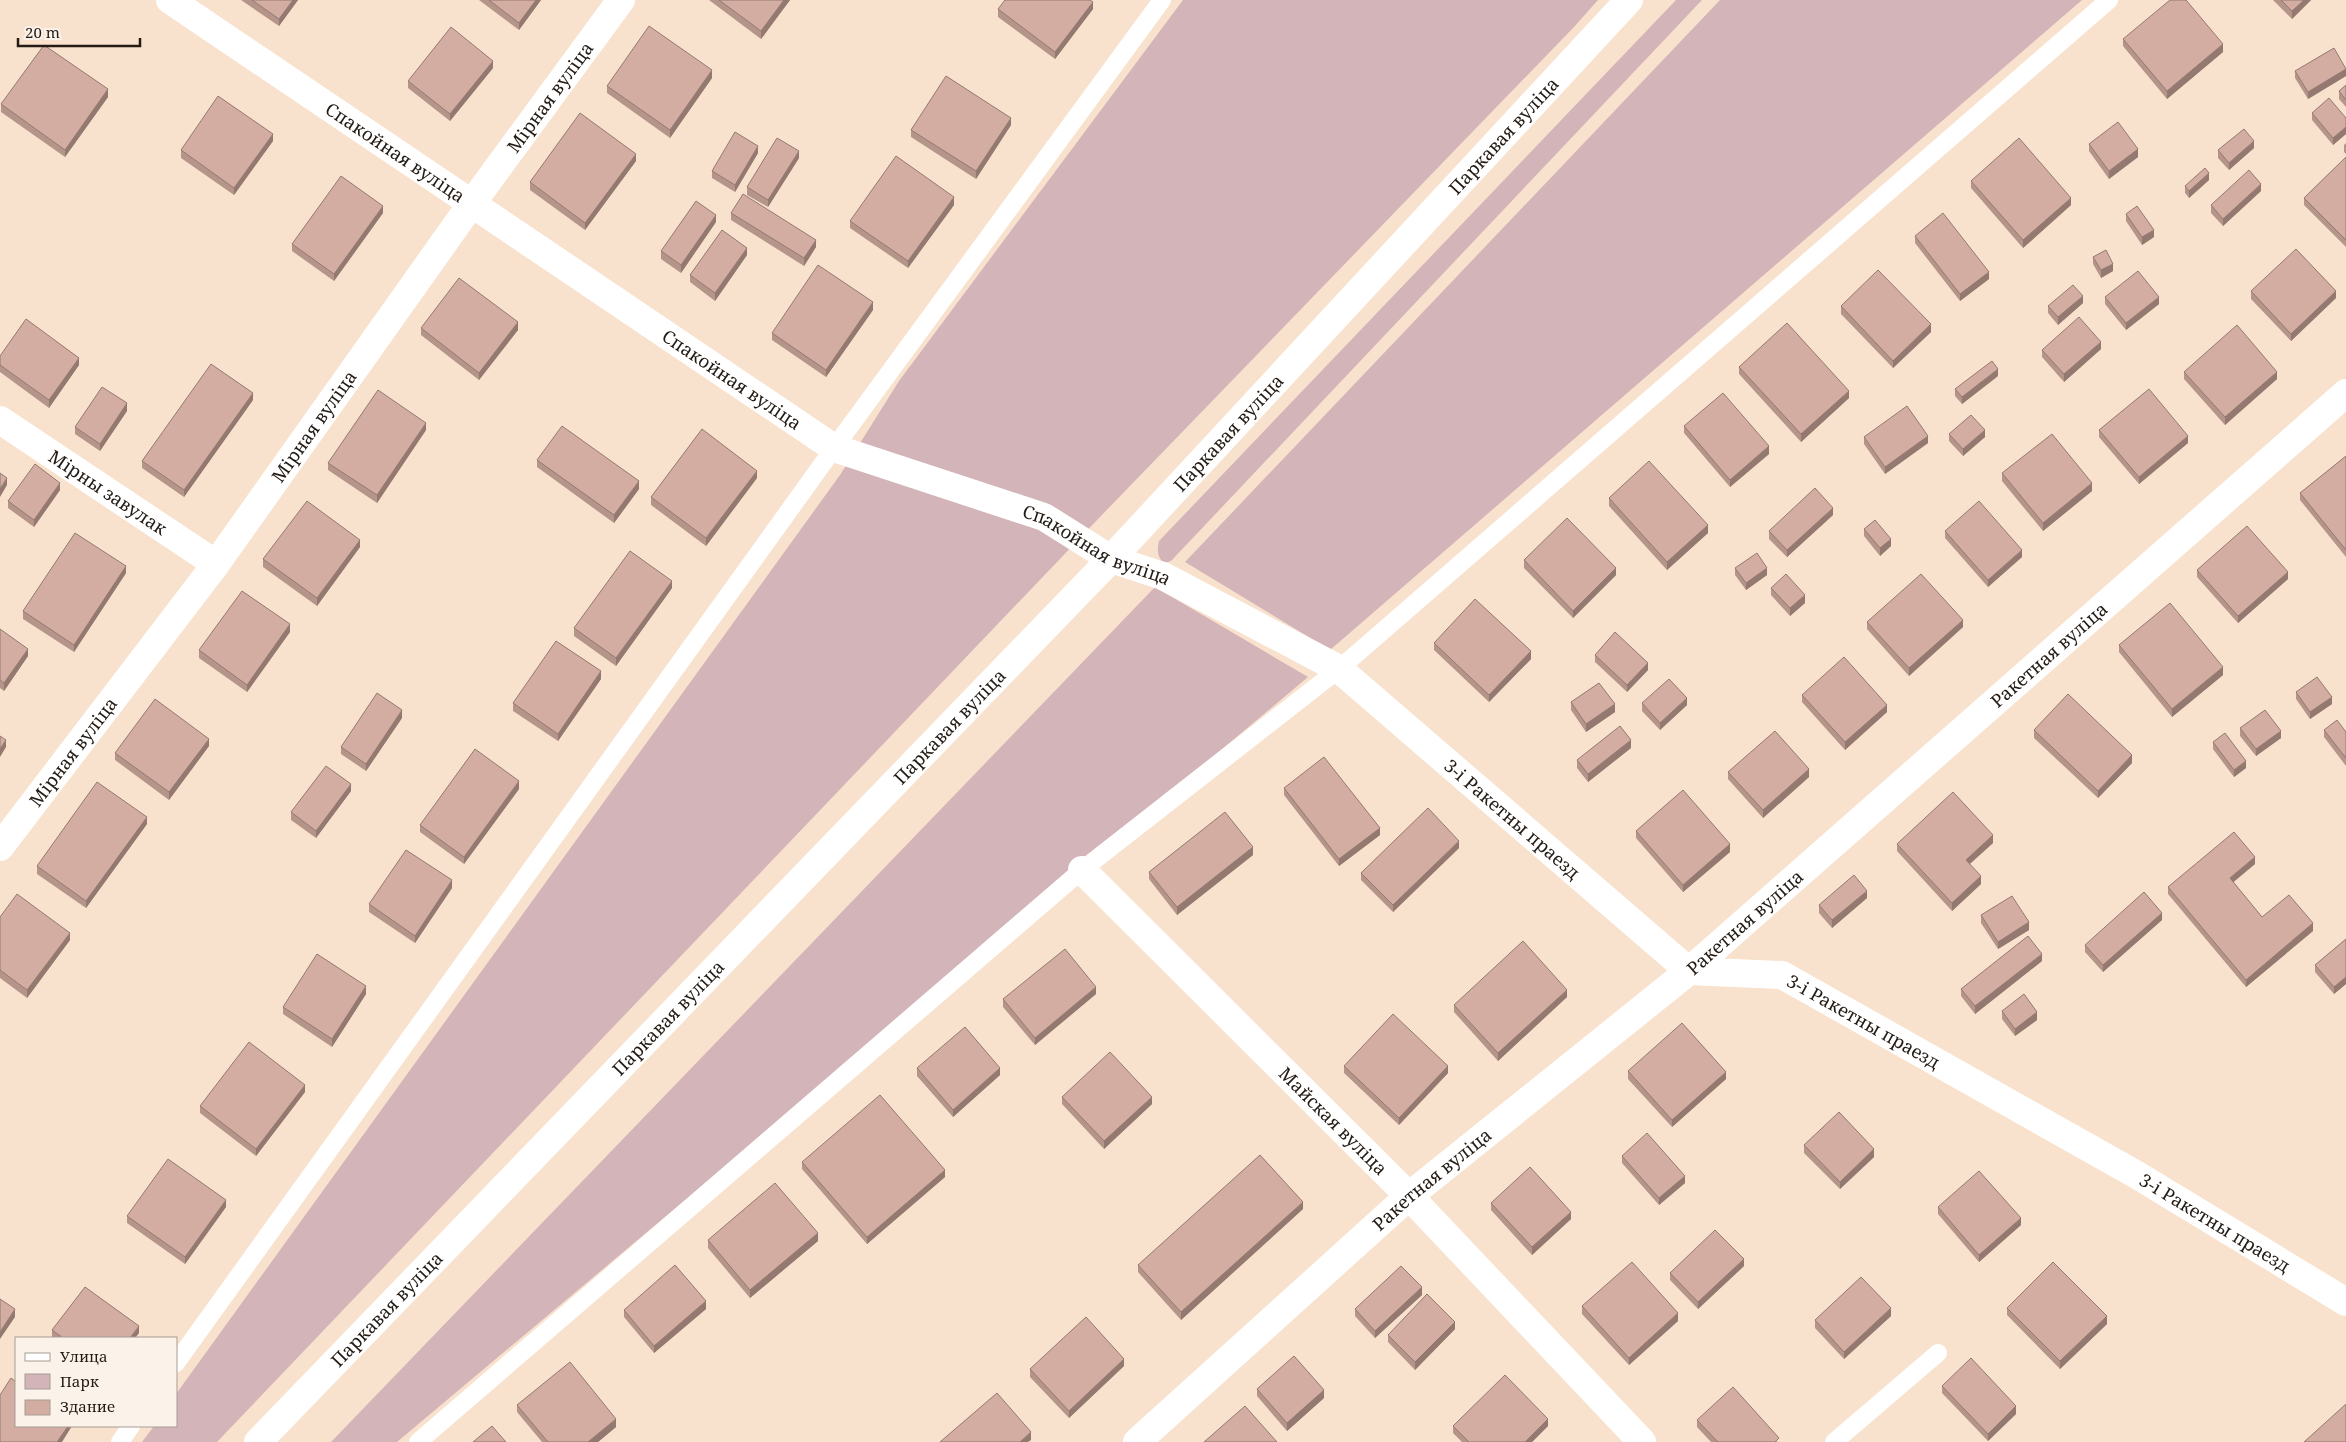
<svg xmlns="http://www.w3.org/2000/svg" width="2346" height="1442" font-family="'Noto Serif',serif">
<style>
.green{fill:#d3b4b8}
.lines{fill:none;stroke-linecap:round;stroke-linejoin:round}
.service{stroke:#fff;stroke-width:18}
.minor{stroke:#fff;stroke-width:28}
.tertiary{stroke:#fff;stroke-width:28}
.wall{fill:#b5958a}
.shaded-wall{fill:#947971}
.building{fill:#d3ada1;stroke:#947971}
.labels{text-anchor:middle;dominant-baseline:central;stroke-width:5;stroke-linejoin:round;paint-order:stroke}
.street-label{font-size:18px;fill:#231b14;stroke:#fbf2ea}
</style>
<rect width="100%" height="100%" fill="#f9e2cd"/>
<path class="green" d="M1183 0H1598L1574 27 1099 518 217 1442H142L154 1426H176V1394L840 475 899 381Z
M1676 0H1702L1171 561 1164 563C1157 557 1157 549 1159 541Z
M1720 0H2082L1330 650 1185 562Z
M1155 587 1308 677 397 1442H331Z"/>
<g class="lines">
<path class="service" d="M176 1363 834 448 1162 0
M120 1442 131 1426
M418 1442 1082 870 1339 669 2109 0
M1834 1442 1938 1353"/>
<g class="minor">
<path id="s1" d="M170 0 834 448 1044 517 1111 559 1163 576 1339 669 1689 971 1782 975 2137 1175 2346 1302"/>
<path id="s2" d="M0 420 216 564"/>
<path id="s3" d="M0 847 216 564 472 203 621 0"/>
<path id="s4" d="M1082 870 1409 1196 1642 1442"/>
<path id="s5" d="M1137 1442 1409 1196 1689 971 2346 393"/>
</g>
<path class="tertiary" id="s6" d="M258 1442 1111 559 1629 0"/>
</g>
<path class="wall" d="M241 0H298L279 26Z
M479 0H541L519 30Z
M709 0H790L761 39Z
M2273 0H2311L2292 19Z
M998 9H1093L1055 59 998 17Z
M2123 39 2223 52 2167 99 2123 46Z
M493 68 450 121 408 88V81Z
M2346 68V76L2308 99 2295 78V71Z
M712 78 670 138 607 93V86Z
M2346 85V107L2339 99V91Z
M108 97 65 157 1 112V104Z
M2312 113 2346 118V134L2333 145 2312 120Z
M1011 125 976 179 911 137V130Z
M273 141 234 195 181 158V150Z
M2346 143V154L2344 152V145Z
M2089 144 2138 157 2109 179 2089 151Z
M2254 148 2229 170 2218 158V150Z
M758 153 735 192 712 178V171Z
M2346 157V247L2304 205V198Z
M799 158 768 207 747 195V187Z
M636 161 585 230 530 190V182Z
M2209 180 2189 198 2185 193V186Z
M1971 181 2071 205 2023 248 1971 188Z
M2261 191 2223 226 2211 213V205Z
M954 205 908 268 850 228V221Z
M383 213 334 281 292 251V244Z
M731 213 816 247 804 266 731 220Z
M2126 214 2154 237 2142 245 2126 221Z
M716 222 681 273 661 259V251Z
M1915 236 1989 279 1960 301 1915 243Z
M747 255 715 301 690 282V275Z
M2093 257 2113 271 2101 278 2093 264Z
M2251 291 2336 298 2291 341 2251 299Z
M2105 297 2159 304 2126 330 2105 304Z
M2083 303 2058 325 2048 313V306Z
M1841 306 1931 332 1893 368 1841 314Z
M873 310 826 377 772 340V333Z
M421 328 518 330 479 380 421 335Z
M2101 349 2064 382 2042 357V350Z
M0 356 79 365 49 408 0 372Z
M1739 367 1849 398 1801 442 1739 374Z
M2184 372 2277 379 2225 425 2184 379Z
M1998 376 1962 404 1955 396V389Z
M253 400 184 497 142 468V461Z
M127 411 100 451 75 434V427Z
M1684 426 1769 454 1730 487 1684 433Z
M426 430 377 503 328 470V463Z
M2099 430 2188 443 2139 484 2099 437Z
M1949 434 1985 437 1963 456 1949 441Z
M1864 437 1928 443 1885 474 1864 444Z
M2346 456V557L2300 500V493Z
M537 460 639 489 614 523 537 467Z
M2002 473 2092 491 2043 531 2002 481Z
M757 478 706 546 651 505V497Z
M60 490 34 527 8 508V501Z
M1609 498 1708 533 1667 570 1609 506Z
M1833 515 1787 557 1769 539V531Z
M1864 529 1891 546 1880 556 1864 536Z
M1945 531 2022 557 1988 587 1945 538Z
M360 547 317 606 263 567V559Z
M1524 560 1616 575 1573 618 1524 568Z
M1735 568 1767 575 1746 590 1735 575Z
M2197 570 2288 579 2238 623 2197 577Z
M126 573 74 652 23 619V611Z
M672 588 616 666 574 636V628Z
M1771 588 1805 603 1790 616 1771 595Z
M1867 622 1963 627 1909 676 1867 629Z
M0 629 28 656 4 691 0 688Z
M290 632 247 692 199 658V650Z
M1434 643 1531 659 1489 702 1434 650Z
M2119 645 2223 675 2172 717 2119 652Z
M1595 655 1648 670 1627 692 1595 662Z
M601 679 558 741 513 711V703Z
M2296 692 2332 704 2310 719 2296 699Z
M1802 695 1887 712 1845 750 1802 702Z
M1571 702 1615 712 1586 732 1571 710Z
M1642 703 1687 705 1660 730 1642 711Z
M402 718 366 771 341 754V747Z
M2240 728 2281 738 2256 756 2240 736Z
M2034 730 2132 763 2098 798 2034 738Z
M2324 730 2346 732V766L2324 737Z
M2213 742 2246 768 2234 777 2213 749Z
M209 746 169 800 115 760V753Z
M1631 748 1588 782 1577 768V760Z
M1728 772 1809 777 1763 818 1728 779Z
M1284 788 1380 835 1339 866 1284 795Z
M519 789 464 864 420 832V825Z
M351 791 316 838 291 820V812Z
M147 824 86 908 37 874V866Z
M1636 831 1730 852 1683 892 1636 838Z
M1993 843 1970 864 1981 884 1952 911 1897 851V844Z
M1459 848 1393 912 1361 880V873Z
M1253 855 1177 915 1149 879V872Z
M2255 864 2233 882 2262 917 2313 931 2246 987 2168 894V887Z
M452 888 415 943 369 912V904Z
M1867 898 1832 928 1819 913V905Z
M1981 915 2029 930 1998 949 1981 923Z
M0 917 70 940 27 998 0 978Z
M2162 920 2103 972 2085 952V945Z
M2346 939V984L2334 994 2315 972V965Z
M2042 961 1975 1014 1961 996V989Z
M366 994 332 1047 283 1014V1007Z
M1096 994 1035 1045 1003 1007V999Z
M1567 997 1498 1061 1454 1012V1005Z
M2002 1011 2037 1020 2015 1036 2002 1019Z
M1344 1066 1448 1073 1399 1125 1344 1073Z
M917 1068 1000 1075 953 1117 917 1076Z
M1628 1071 1726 1079 1672 1127 1628 1079Z
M305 1092 256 1156 200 1113V1106Z
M1062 1097 1152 1104 1104 1149 1062 1104Z
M1804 1145 1874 1157 1840 1189 1804 1153Z
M1622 1156 1685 1183 1659 1205 1622 1163Z
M802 1162 945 1177 867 1244 802 1169Z
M1491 1203 1571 1219 1532 1255 1491 1210Z
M226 1207 185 1264 127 1223V1216Z
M1938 1207 2021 1225 1979 1262 1938 1214Z
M1303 1209 1181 1320 1138 1272V1265Z
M708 1240 818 1241 750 1298 708 1248Z
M1744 1266 1698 1309 1670 1280V1273Z
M1422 1295 1375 1338 1355 1316V1309Z
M1582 1306 1678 1321 1629 1365 1582 1314Z
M2007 1308 2107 1324 2060 1369 2007 1315Z
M706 1309 654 1353 624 1317V1310Z
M1891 1316 1844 1359 1815 1328V1320Z
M1455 1329 1415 1370 1388 1342V1335Z
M52 1330 139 1333 135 1338H52Z
M1124 1366 1069 1418 1030 1377V1369Z
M1942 1386 2016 1414 1988 1441 1942 1393Z
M1257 1389 1324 1398 1287 1431 1257 1396Z
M517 1405 616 1427 598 1442H542L517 1412Z
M1697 1420 1779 1442H1711L1697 1427Z
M1453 1426H1548L1532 1442H1462L1453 1433Z"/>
<path class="shaded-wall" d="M293 0H298L279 26V19Z
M536 0H541L519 30V23Z
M784 0H790L761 39V31Z
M2304 0H2311L2292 19V11Z
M1093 2V9L1055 59V52Z
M2223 44V52L2167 99V91Z
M493 61V68L450 121V114Z
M2346 69V76L2308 99V92Z
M712 70V78L670 138V130Z
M108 89V97L65 157V150Z
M1011 118V125L976 179V171Z
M2346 127V134L2333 145V138Z
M273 134V141L234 195V188Z
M2254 141V148L2229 170V163Z
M758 146V153L735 192V185Z
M2138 149V157L2109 179V171Z
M799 151V158L768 207V200Z
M636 154V161L585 230V223Z
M2209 173V180L2189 198V191Z
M2261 184V191L2223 226V219Z
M954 197V205L908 268V261Z
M2071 198V205L2023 248V240Z
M383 206V213L334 281V274Z
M716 215V222L681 273V265Z
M2154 230V237L2142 245V237Z
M816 240V247L804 266V258Z
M747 248V255L715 301V293Z
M2113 264V271L2101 278V270Z
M1989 272V279L1960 301V294Z
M2336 291V298L2291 341V334Z
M2083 296V303L2058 325V317Z
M2159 297V304L2126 330V323Z
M873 302V310L826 377V370Z
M518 322V330L479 380V373Z
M1931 324V332L1893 368V361Z
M2101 342V349L2064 382V374Z
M79 358V365L49 408V400Z
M1998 369V376L1962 404V397Z
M2277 372V379L2225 425V417Z
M1849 391V398L1801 442V434Z
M253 393V400L184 497V490Z
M127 403V411L100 451V444Z
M426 423V430L377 503V495Z
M1985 430V437L1963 456V449Z
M1928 436V443L1885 474V467Z
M2188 436V443L2139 484V477Z
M1769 446V454L1730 487V480Z
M757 471V478L706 546V538Z
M7 478V485L0 497V489Z
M639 481V489L614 523V515Z
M60 483V490L34 527V520Z
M2092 483V491L2043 531V523Z
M1833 508V515L1787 557V550Z
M1708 525V533L1667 570V562Z
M1891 539V546L1880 556V548Z
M360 540V547L317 606V598Z
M2022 550V557L1988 587V580Z
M126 566V573L74 652V645Z
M1616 568V575L1573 618V611Z
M1767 568V575L1746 590V583Z
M2288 572V579L2238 623V616Z
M672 581V588L616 666V658Z
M1805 595V603L1790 616V608Z
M1963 620V627L1909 676V668Z
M290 624V632L247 692V685Z
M28 649V656L4 691V683Z
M1531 651V659L1489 702V695Z
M1648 663V670L1627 692V685Z
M2223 667V675L2172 717V709Z
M601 671V679L558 741V734Z
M2332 697V704L2310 719V712Z
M1687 698V705L1660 730V723Z
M1615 704V712L1586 732V724Z
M1887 705V712L1845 750V742Z
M402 710V718L366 771V764Z
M2281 731V738L2256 756V749Z
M209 739V746L169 800V792Z
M6 740V747L0 757V749Z
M1631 740V748L1588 782V774Z
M2132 755V763L2098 798V791Z
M2246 761V768L2234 777V770Z
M1809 769V777L1763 818V810Z
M519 781V789L464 864V857Z
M351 784V791L316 838V831Z
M147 817V824L86 908V901Z
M1380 828V835L1339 866V859Z
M1993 835V843L1966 867V860Z
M1459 841V848L1393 912V905Z
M1730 844V852L1683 892V885Z
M1253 847V855L1177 915V907Z
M2255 857V864L2230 885V878Z
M1981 876V884L1952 911V903Z
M452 880V888L415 943V936Z
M1867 891V898L1832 928V920Z
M2162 913V920L2103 972V965Z
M2029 922V930L1998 949V942Z
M2313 923V931L2246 987V980Z
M70 933V940L27 998V990Z
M2042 954V961L1975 1014V1006Z
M2346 977V984L2334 994V987Z
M366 986V994L332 1047V1039Z
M1096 987V994L1035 1045V1038Z
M1567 990V997L1498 1061V1053Z
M2037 1012V1020L2015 1036V1029Z
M1448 1066V1073L1399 1125V1118Z
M1000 1068V1075L953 1117V1110Z
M1726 1072V1079L1672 1127V1120Z
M305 1085V1092L256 1156V1149Z
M1152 1097V1104L1104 1149V1141Z
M1874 1149V1157L1840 1189V1182Z
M945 1170V1177L867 1244V1237Z
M1685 1176V1183L1659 1205V1198Z
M226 1200V1207L185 1264V1257Z
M1303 1202V1209L1181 1320V1312Z
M1571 1212V1219L1532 1255V1247Z
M2021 1218V1225L1979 1262V1255Z
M818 1233V1241L750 1298V1290Z
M1744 1259V1266L1698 1309V1302Z
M1422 1287V1295L1375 1338V1331Z
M706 1301V1309L654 1353V1346Z
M1891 1308V1316L1844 1359V1352Z
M15 1309V1317L0 1339V1332Z
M1678 1313V1321L1629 1365V1358Z
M2107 1316V1324L2060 1369V1361Z
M1455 1322V1329L1415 1370V1362Z
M139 1326V1333L135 1338H130Z
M1124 1359V1366L1069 1418V1411Z
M1324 1390V1398L1287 1431V1423Z
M2016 1406V1414L1988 1441V1434Z
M616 1419V1427L598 1442H588Z
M1548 1419V1426L1532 1442H1525Z
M68 1426H72L62 1442H57Z
M1031 1432V1440L1028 1442H1020Z"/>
<path class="building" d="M252 0H293L279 19Z
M489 0H536L519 23Z
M719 0H784L761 31Z
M1005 0H1090L1093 2 1055 52 998 9Z
M2170 0H2186L2223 44 2167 91 2123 39Z
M2281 0H2304L2292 11Z
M649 26 712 70 670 130 607 86Z
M451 27 493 61 450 114 408 81Z
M44 45 108 89 65 150 1 104Z
M2334 48 2346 69 2308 92 2295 71Z
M946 76 1011 118 976 171 911 130Z
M2346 85V100L2339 91Z
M218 96 273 134 234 188 181 150Z
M2329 98 2346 118V127L2333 138 2312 113Z
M580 113 636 154 585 223 530 182Z
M2118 122 2138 149 2109 171 2089 144Z
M2244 129 2254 141 2229 163 2218 150Z
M735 132 758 146 735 185 712 171Z
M777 138 799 151 768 200 747 187Z
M2019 138 2071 198 2023 240 1971 181Z
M896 156 954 197 908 261 850 221Z
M2346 157V240L2304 198Z
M2205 168 2209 173 2189 191 2185 186Z
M2249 170 2261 184 2223 219 2211 205Z
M341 176 383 206 334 274 292 244Z
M743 194 816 240 804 258 731 213Z
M696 201 716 215 681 265 661 251Z
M2137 206 2154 230 2142 237 2126 214Z
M1943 213 1989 272 1960 294 1915 236Z
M722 230 747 248 715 293 690 275Z
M2296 249 2336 291 2291 334 2251 291Z
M2106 250 2113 264 2101 270 2093 257Z
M818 265 873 302 826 370 772 333Z
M1878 270 1931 324 1893 361 1841 306Z
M2138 271 2159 297 2126 323 2105 297Z
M459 278 518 322 479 373 421 328Z
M2073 285 2083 296 2058 317 2048 306Z
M2079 317 2101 342 2064 374 2042 350Z
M26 319 79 358 49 400 0 365V356Z
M1787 323 1849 391 1801 434 1739 367Z
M2237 325 2277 372 2225 417 2184 372Z
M1992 361 1998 369 1962 397 1955 389Z
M211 364 253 393 184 490 142 461Z
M102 387 127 403 100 444 75 427Z
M2149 389 2188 436 2139 477 2099 430Z
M378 390 426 423 377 495 328 463Z
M1723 393 1769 446 1730 480 1684 426Z
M1907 406 1928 436 1885 467 1864 437Z
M1971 415 1985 430 1963 449 1949 434Z
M562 426 639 481 614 515 537 460Z
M702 429 757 471 706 538 651 497Z
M2052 434 2092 483 2043 523 2002 473Z
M2346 456V550L2300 493Z
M1649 461 1708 525 1667 562 1609 498Z
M35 464 60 483 34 520 8 501Z
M0 473 7 478 0 489Z
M1815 488 1833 508 1787 550 1769 531Z
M307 501 360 540 317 598 263 559Z
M1979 501 2022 550 1988 580 1945 531Z
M1567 518 1616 568 1573 611 1524 560Z
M1875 520 1891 539 1880 548 1864 529Z
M2247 526 2288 572 2238 616 2197 570Z
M75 533 126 566 74 645 23 611Z
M630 551 672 581 616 658 574 628Z
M1757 553 1767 568 1746 583 1735 568Z
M1786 574 1805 595 1790 608 1771 588Z
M1921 574 1963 620 1909 668 1867 622Z
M242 591 290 624 247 685 199 650Z
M1475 599 1531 651 1489 695 1434 643Z
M2170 603 2223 667 2172 709 2119 645Z
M0 629 28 649 4 683 0 680Z
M1615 632 1648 663 1627 685 1595 655Z
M556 641 601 671 558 734 513 703Z
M1844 657 1887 705 1845 742 1802 695Z
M2317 677 2332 697 2310 712 2296 692Z
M1669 679 1687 698 1660 723 1642 703Z
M1599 683 1615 704 1586 724 1571 702Z
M377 693 402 710 366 764 341 747Z
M2068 694 2132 755 2098 791 2034 730Z
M155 699 209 739 169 792 115 753Z
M2265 710 2281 731 2256 749 2240 728Z
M2337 720 2346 732V758L2324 730Z
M1620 726 1631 740 1588 774 1577 760Z
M1775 731 1809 769 1763 810 1728 772Z
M2225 733 2246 761 2234 770 2213 742Z
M0 736 6 740 0 749Z
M475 749 519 781 464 857 420 825Z
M1324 757 1380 828 1339 859 1284 788Z
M326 766 351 784 316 831 291 812Z
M97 782 147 817 86 901 37 866Z
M1683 790 1730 844 1683 885 1636 831Z
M1953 792 1993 835 1966 860 1981 876 1952 903 1897 844Z
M1428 808 1459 841 1393 905 1361 873Z
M1225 812 1253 847 1177 907 1149 872Z
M2234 832 2255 857 2230 878 2262 917 2289 895 2313 923 2246 980 2168 887Z
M406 850 452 880 415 936 369 904Z
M1854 875 1867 891 1832 920 1819 905Z
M2144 892 2162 913 2103 965 2085 945Z
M17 894 70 933 27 990 0 970V917Z
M2012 896 2029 922 1998 942 1981 915Z
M2028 936 2042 954 1975 1006 1961 989Z
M2346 939V977L2334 987 2315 965Z
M1523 941 1567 990 1498 1053 1454 1005Z
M1065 949 1096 987 1035 1038 1003 999Z
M317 954 366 986 332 1039 283 1007Z
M2024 994 2037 1012 2015 1029 2002 1011Z
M1393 1014 1448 1066 1399 1118 1344 1066Z
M1682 1023 1726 1072 1672 1120 1628 1071Z
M965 1027 1000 1068 953 1110 917 1068Z
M249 1042 305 1085 256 1149 200 1106Z
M1110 1052 1152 1097 1104 1141 1062 1097Z
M880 1095 945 1170 867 1237 802 1162Z
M1839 1112 1874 1149 1840 1182 1804 1145Z
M1647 1133 1685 1176 1659 1198 1622 1156Z
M1260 1155 1303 1202 1181 1312 1138 1265Z
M168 1159 226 1200 185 1257 127 1216Z
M1530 1167 1571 1212 1532 1247 1491 1203Z
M1979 1171 2021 1218 1979 1255 1938 1207Z
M775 1183 818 1233 750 1290 708 1240Z
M1715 1230 1744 1259 1698 1302 1670 1273Z
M1632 1262 1678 1313 1629 1358 1582 1306Z
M2053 1262 2107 1316 2060 1361 2007 1308Z
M675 1265 706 1301 654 1346 624 1310Z
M1401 1266 1422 1287 1375 1331 1355 1309Z
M1861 1277 1891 1308 1844 1352 1815 1320Z
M85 1287 139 1326 130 1338H63L52 1330Z
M1427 1294 1455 1322 1415 1362 1388 1335Z
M0 1299 15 1309 0 1332Z
M1086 1317 1124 1359 1069 1411 1030 1369Z
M1294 1356 1324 1390 1287 1423 1257 1389Z
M1971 1358 2016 1406 1988 1434 1942 1386Z
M570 1362 616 1419 588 1442H548L517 1405Z
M1505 1375 1548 1419 1525 1442H1469L1453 1426Z
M11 1378 16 1382V1426H68L57 1442H0V1395Z
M1733 1387 1779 1438 1775 1442H1718L1697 1420Z
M997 1393 1031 1432 1020 1442H940Z
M2346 1404V1442H2304Z
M1245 1406 1277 1442H1204Z
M492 1426 506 1442H473Z"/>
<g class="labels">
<g class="street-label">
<text stroke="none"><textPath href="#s3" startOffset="930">Мірная вуліца</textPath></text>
<text stroke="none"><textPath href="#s6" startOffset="1805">Паркавая вуліца</textPath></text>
<text stroke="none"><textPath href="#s1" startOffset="272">Спакойная вуліца</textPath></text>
<text stroke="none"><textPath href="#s1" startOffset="678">Спакойная вуліца</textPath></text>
<text stroke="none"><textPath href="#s3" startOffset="525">Мірная вуліца</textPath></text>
<text stroke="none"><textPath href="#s6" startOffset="1400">Паркавая вуліца</textPath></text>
<text stroke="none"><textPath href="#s2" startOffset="130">Мірны завулак</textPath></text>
<text stroke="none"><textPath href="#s1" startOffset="1082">Спакойная вуліца</textPath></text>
<text stroke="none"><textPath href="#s5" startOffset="1205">Ракетная вуліца</textPath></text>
<text stroke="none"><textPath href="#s6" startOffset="995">Паркавая вуліца</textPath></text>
<text stroke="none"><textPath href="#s3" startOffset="120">Мірная вуліца</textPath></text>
<text stroke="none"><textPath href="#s1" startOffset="1584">3-і Ракетны праезд</textPath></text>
<text stroke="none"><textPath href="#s5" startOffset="800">Ракетная вуліца</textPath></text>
<text stroke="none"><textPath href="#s6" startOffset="590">Паркавая вуліца</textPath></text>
<text stroke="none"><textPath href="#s1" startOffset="2004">3-і Ракетны праезд</textPath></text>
<text stroke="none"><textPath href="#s4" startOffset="355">Майская вуліца</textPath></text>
<text stroke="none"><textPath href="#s5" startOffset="395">Ракетная вуліца</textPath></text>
<text stroke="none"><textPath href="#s1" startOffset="2409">3-і Ракетны праезд</textPath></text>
<text stroke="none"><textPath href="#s6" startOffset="185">Паркавая вуліца</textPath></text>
</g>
</g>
<rect x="15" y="1337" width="162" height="90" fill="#fbf2ea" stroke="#a59c94"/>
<rect x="25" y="1353" width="25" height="8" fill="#ffffff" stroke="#a59c94"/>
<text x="60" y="1362" font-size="15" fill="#231b14">Улица</text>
<rect x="25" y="1374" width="25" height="15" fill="#d3b4b8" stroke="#a59c94"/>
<text x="60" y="1387" font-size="15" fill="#231b14">Парк</text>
<rect x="25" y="1400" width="25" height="15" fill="#d3ada1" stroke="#a59c94"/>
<text x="60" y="1412" font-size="15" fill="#231b14">Здание</text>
<path d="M18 38v8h122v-8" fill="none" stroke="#231b14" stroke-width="2.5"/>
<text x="25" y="38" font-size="15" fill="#231b14" stroke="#fbf2ea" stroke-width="4" paint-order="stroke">20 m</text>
</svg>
